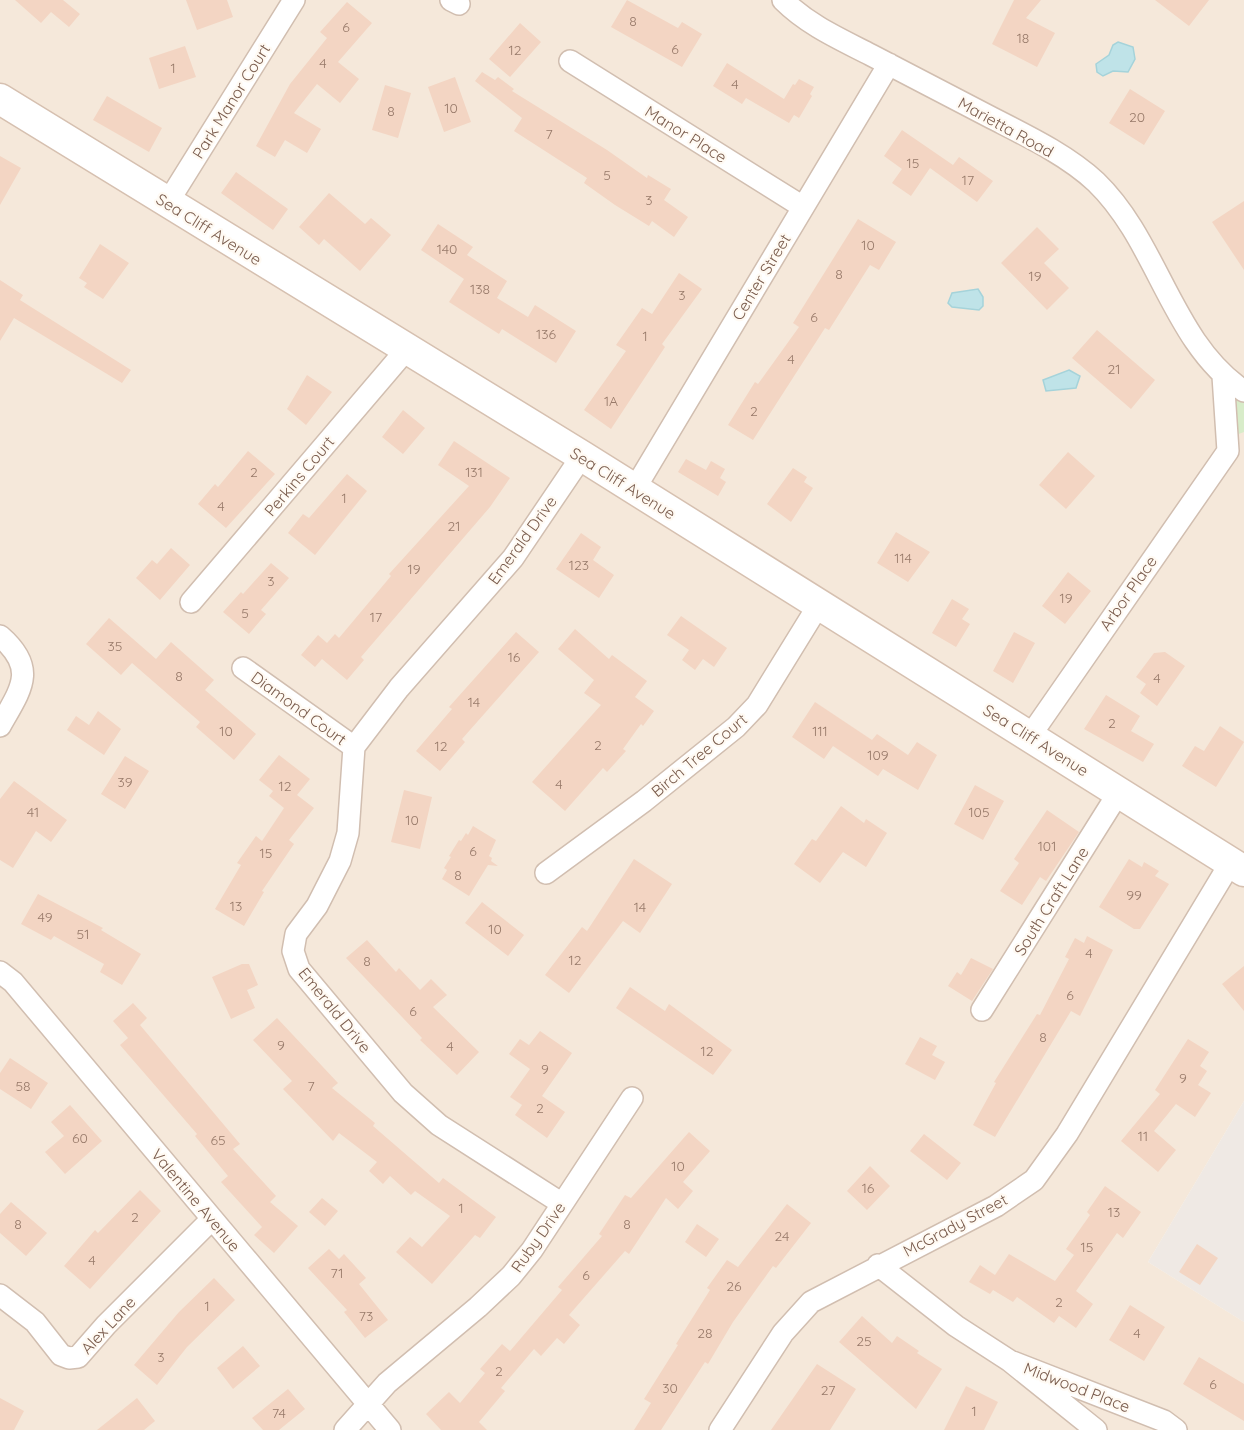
<svg xmlns="http://www.w3.org/2000/svg" width="1244" height="1430" font-family="Quicksand,sans-serif">
<style>
.residential{fill:#f5e8da}
.industrial{fill:#efe9e4}
.green{fill:#d8ecc9}
.water{fill:#bfe3e8;stroke:#a5d3da;stroke-width:1.5}
.building{fill:#f3d5c3}
.lines{fill:none;stroke-linecap:round;stroke-linejoin:round}
.street-casing{stroke:#d1beb0;stroke-width:24}
.secondary-casing{stroke:#d6c0b0;stroke-width:33}
.street{stroke:#fff;stroke-width:21}
.secondary{stroke:#fff;stroke-width:30}
.labels{text-anchor:middle;dominant-baseline:central;stroke-width:4.5;stroke-linejoin:round;paint-order:stroke}
.number-label{font-size:14px;fill:#987a6a}
.street-label{font-size:16px;fill:#7a5c4d;stroke:#fffaf3}
</style>
<rect width="100%" height="100%" fill="#fdf6ec"/>
<path class="residential" d="M0 0H1244V1101L1148 1262 1244 1322V1430H0Z"/>
<path class="industrial" d="M1244 1101V1322L1148 1262Z"/>
<path class="green" d="M1232 393 1244 400V432L1236 435Z"/>
<path class="water" d="M1118 42 1133 47 1135 59 1128 72 1113 71 1103 76 1097 72 1096 64 1109 55 1113 45Z
M978 289 983 297V306L979 310 952 307 948 303 952 293Z
M1069 370 1080 376 1076 388 1046 391 1043 380Z"/>
<path class="building" d="M15 0H63L80 14 69 27 51 12 41 23Z
M186 0H227L233 17 197 30Z
M627 0 678 28 682 22 702 34 682 67 611 27Z
M1014 0H1041L1026 18 1055 33 1037 67 992 44Z
M1155 0H1209L1189 26Z
M347 2 372 23 338 62 359 79 340 103 317 84 294 113 321 129 307 153 285 140 275 157 256 146 290 84 327 38 320 32Z
M520 23 541 42 510 77 489 59Z
M185 46 196 77 159 89 149 58Z
M727 63 784 99 793 84 795 85 799 79 814 87 810 94 812 96 799 118 794 115 789 123 746 98 742 104 713 86Z
M482 72 495 80 498 77 514 89 512 91 607 150 647 178 648 175 671 189 664 200 688 217 674 237 652 221 649 226 615 205 584 183 587 178 514 131 522 118 475 81Z
M455 77 471 122 444 132 428 87Z
M385 85 411 93 398 138 372 130Z
M1130 89 1165 111 1144 145 1109 123Z
M107 96 162 128 149 152 93 120Z
M902 130 953 165 959 157 993 181 977 202 930 168 911 196 892 183 902 169 884 156Z
M0 156 21 168 0 205Z
M236 172 288 209 273 230 221 193Z
M329 193 365 224 371 218 391 235 360 271 324 239 319 245 299 227Z
M1244 201V270L1212 222Z
M858 219 896 242 879 270 870 265 829 330 825 328 753 440 728 425 755 382 758 384 799 327 793 323Z
M438 224 473 247 467 255 507 281 497 298 528 317 535 305 576 331 556 363 502 329 499 334 449 302 464 279 421 250Z
M1037 227 1059 249 1044 263 1069 288 1047 310 1001 263Z
M100 244 129 263 103 299 84 287 87 283 79 278Z
M679 273 702 289 662 344 665 347 611 429 584 410 626 351 616 345 642 308 652 314Z
M0 280 23 295 20 300 131 370 122 383 14 318 0 341Z
M1097 330 1155 380 1131 409 1072 358Z
M307 375 332 392 306 425 287 409Z
M403 410 425 428 403 454 382 437Z
M454 441 510 478 490 507 361 657 364 660 347 680 322 659 315 667 301 655 318 635 327 643 335 634 339 638 391 576 389 574 469 486 438 465Z
M248 451 275 474 226 528 198 504 215 484 218 487Z
M1068 452 1095 476 1066 509 1039 485Z
M686 459 706 470 711 461 725 469 720 478 726 482 718 496 678 472Z
M793 468 807 477 804 482 813 488 791 522 767 504Z
M347 474 367 491 315 555 288 533 303 514 309 518Z
M896 532 930 552 908 582 877 563Z
M581 533 601 547 593 560 614 575 599 598 556 569Z
M171 548 190 565 160 600 136 578 152 560 157 564Z
M271 563 289 578 261 610 266 614 249 634 223 612 241 592 243 594Z
M1068 572 1091 591 1065 624 1042 606Z
M952 599 969 609 962 619 970 624 956 647 932 633Z
M681 616 727 648 714 667 703 659 695 670 682 660 689 650 667 635Z
M109 618 156 659 171 642 214 680 205 690 256 734 234 760 196 727 200 722 132 663 121 675 86 644Z
M575 629 609 659 612 655 647 681 635 697 654 711 643 726 641 724 623 749 626 751 607 772 603 768 565 811 532 782 601 705 584 693 594 680 558 649Z
M516 632 539 652 462 739 465 742 440 771 416 751 452 709 449 707Z
M1014 632 1035 643 1013 683 993 671Z
M1165 652 1185 666 1157 706 1140 693 1146 684 1136 677 1154 653Z
M1106 695 1140 716 1131 731 1154 744 1143 762 1084 729Z
M815 702 872 740 877 734 908 755 917 742 937 755 918 790 883 769 878 776 833 746 824 759 792 737Z
M98 711 121 729 104 755 67 730 76 716 89 725Z
M1220 726 1244 742 1216 787 1182 766 1195 746 1204 751Z
M279 755 310 779 297 795 314 808 289 840 294 844 262 891 264 892 244 926 215 909 241 865 237 863 256 836 262 841 284 808 269 796 273 791 259 780Z
M125 756 149 771 125 809 101 794Z
M14 781 67 820 51 842 36 831 13 868 0 860V799Z
M975 785 1004 801 983 840 954 824Z
M404 790 432 797 420 849 391 842Z
M841 806 864 823 866 819 887 833 866 867 843 852 820 883 794 864 812 839 816 841Z
M1047 810 1079 832 1046 881 1040 877 1022 905 1000 891 1019 863 1014 859Z
M473 826 496 840 489 856 492 858 491 861 498 866 488 865 469 896 442 879 447 870 444 868 451 857 449 856 459 840 461 841 466 833 468 835Z
M634 859 672 884 640 933 623 921 569 993 545 975 582 927 587 931Z
M1129 859 1142 867 1144 862 1159 871 1155 876 1169 884 1140 929H1134L1099 907Z
M38 894 103 928 101 930 141 954 122 985 100 972 104 964 54 936 51 940 21 924Z
M482 902 524 935 508 956 465 923Z
M1087 936 1113 950 1080 1016 1071 1011 995 1137 973 1125 996 1083 994 1082 1037 1014 1040 1015 1069 959 1065 957 1075 938 1084 943Z
M367 940 396 972 399 968 420 990 431 979 447 995 433 1007 479 1052 457 1075 420 1040 422 1038 346 958Z
M971 958 993 969 972 1001 948 986 957 972 961 975Z
M242 964H249L258 985 247 990 255 1008 231 1019 212 977Z
M1244 966V1011L1222 984Z
M630 987 665 1011 669 1004 732 1050 713 1075 616 1008Z
M133 1003 147 1018 140 1025 240 1144 233 1149 276 1196 270 1202 298 1226 274 1253 254 1235 262 1227 221 1182 228 1176 195 1136 197 1134 120 1045 128 1038 113 1021Z
M277 1018 338 1083 332 1088 375 1123 373 1126 439 1183 443 1178 496 1217 480 1238 475 1235 432 1284 396 1252 410 1237 422 1247 450 1216 415 1191 411 1195 390 1176 383 1184 369 1171 377 1162 339 1133 333 1141 283 1089 292 1081 253 1040Z
M540 1031 572 1053 542 1096 565 1112 547 1138 515 1115 522 1105 510 1097 530 1069 509 1054 520 1039 529 1045Z
M920 1037 937 1046 932 1055 945 1062 935 1080 905 1064Z
M1188 1039 1209 1052 1200 1066 1207 1071 1198 1085 1211 1093 1195 1117 1176 1104 1154 1131 1176 1150 1158 1172 1121 1141 1160 1094 1155 1090Z
M10 1058 48 1083 31 1109 0 1089V1073Z
M70 1105 102 1141 65 1174 45 1152 64 1136 51 1122Z
M689 1132 710 1151 683 1182 693 1191 678 1209 666 1198 629 1254 625 1251 569 1315 580 1325 564 1344 557 1338 541 1356 534 1349 501 1388 505 1391 479 1422 487 1430H441L426 1414 449 1392 460 1403 485 1373 480 1369 502 1344 510 1351 562 1290 558 1287 602 1236 599 1234 625 1195 631 1198Z
M924 1134 961 1163 947 1180 910 1151Z
M870 1166 890 1186 867 1210 847 1191Z
M1105 1186 1141 1212 1123 1238 1117 1233 1076 1291 1093 1304 1076 1328 1059 1316 1054 1323 1017 1297 1013 1302 993 1290 990 1294 969 1282 980 1265 995 1275 1009 1254 1055 1281 1074 1255 1066 1249 1090 1215 1087 1212Z
M140 1190 161 1211 90 1289 64 1266 95 1230 98 1233Z
M322 1198 338 1211 325 1226 309 1212Z
M11 1202 47 1233 26 1256 0 1233V1214Z
M787 1204 811 1223 776 1268 773 1266 733 1322 708 1364 705 1362 661 1430H634L651 1403 644 1399 678 1345 676 1344 710 1290 707 1288 727 1260 738 1267Z
M697 1224 719 1239 706 1257 685 1242Z
M1197 1244 1218 1258 1200 1285 1179 1272Z
M329 1249 339 1259 344 1254 366 1278 359 1284 388 1320 365 1338 344 1312 347 1310 308 1268Z
M214 1278 235 1300 187 1347 157 1385 134 1365 179 1312Z
M1130 1305 1165 1327 1144 1361 1109 1340Z
M862 1316 892 1343 897 1336 919 1351 917 1353 942 1369 916 1409 839 1342Z
M243 1346 260 1366 233 1389 217 1368Z
M1199 1357 1244 1384V1421L1183 1384Z
M817 1364 856 1389 830 1430H771Z
M966 1386 998 1402 984 1430H944Z
M288 1389 305 1409 279 1430H263L252 1418Z
M0 1398 24 1411 14 1430H0Z
M137 1398 155 1421 144 1430H97Z"/>
<g class="lines">
<defs>
<path id="street" d="M451 0 459 4
M783 0C808 25 840 39 871 55 911 76 952 97 992 118 1027 136 1067 155 1096 182 1159 243 1171 342 1244 391
M570 61 803 207
M168 202 294 0
M634 490 889 64
M191 602 406 350
M0 636C38 669 21 689 0 726
M243 668 354 747
M1030 736 1228 451 1223 376
M546 873 644 801 736 727 757 705 818 606
M0 972 13 982 390 1430
M982 1010 1119 792
M561 1203 439 1125 403 1093 299 969 293 951 296 934 317 906 340 861 348 833 354 747 399 688 513 558 582 456
M878 1265 956 1326 1010 1361
M0 1295 35 1322 61 1355 69 1358 78 1357 106 1325 212 1219
M345 1430 387 1383 478 1307 511 1276 532 1250 632 1098
M720 1430 783 1333 811 1302 996 1206 1034 1180 1067 1134 1231 862
M1096 1430 1010 1361 1164 1421 1176 1430"/>
<path id="secondary" d="M0 99 582 456 1244 871"/>
</defs>
<use href="#street" class="street-casing"/>
<use href="#secondary" class="secondary-casing"/>
<use href="#street" class="street"/>
<use href="#secondary" class="secondary"/>
</g>
<g class="labels">
<g class="number-label">
<text x="633" y="21">8</text>
<text x="346" y="27">6</text>
<text x="1023" y="38">18</text>
<text x="675" y="49">6</text>
<text x="515" y="50">12</text>
<text x="323" y="63">4</text>
<text x="173" y="68">1</text>
<text x="735" y="84">4</text>
<text x="451" y="108">10</text>
<text x="391" y="111">8</text>
<text x="1137" y="117">20</text>
<text x="549" y="134">7</text>
<text x="913" y="163">15</text>
<text x="607" y="175">5</text>
<text x="968" y="180">17</text>
<text x="649" y="200">3</text>
<text x="868" y="245">10</text>
<text x="447" y="249">140</text>
<text x="839" y="274">8</text>
<text x="1035" y="276">19</text>
<text x="480" y="289">138</text>
<text x="682" y="295">3</text>
<text x="814" y="317">6</text>
<text x="546" y="334">136</text>
<text x="645" y="336">1</text>
<text x="791" y="359">4</text>
<text x="1114" y="369">21</text>
<text x="611" y="401">1A</text>
<text x="754" y="411">2</text>
<text x="254" y="472">2</text>
<text x="474" y="472">131</text>
<text x="344" y="498">1</text>
<text x="221" y="506">4</text>
<text x="454" y="526">21</text>
<text x="903" y="558">114</text>
<text x="579" y="565">123</text>
<text x="414" y="569">19</text>
<text x="271" y="581">3</text>
<text x="1066" y="598">19</text>
<text x="245" y="613">5</text>
<text x="376" y="617">17</text>
<text x="115" y="646">35</text>
<text x="514" y="657">16</text>
<text x="179" y="676">8</text>
<text x="1157" y="678">4</text>
<text x="474" y="702">14</text>
<text x="1112" y="723">2</text>
<text x="226" y="731">10</text>
<text x="820" y="731">111</text>
<text x="598" y="745">2</text>
<text x="441" y="746">12</text>
<text x="878" y="755">109</text>
<text x="125" y="782">39</text>
<text x="559" y="784">4</text>
<text x="285" y="786">12</text>
<text x="33" y="812">41</text>
<text x="979" y="812">105</text>
<text x="412" y="820">10</text>
<text x="1047" y="846">101</text>
<text x="473" y="851">6</text>
<text x="266" y="853">15</text>
<text x="458" y="875">8</text>
<text x="1134" y="895">99</text>
<text x="236" y="906">13</text>
<text x="640" y="907">14</text>
<text x="45" y="917">49</text>
<text x="495" y="929">10</text>
<text x="83" y="934">51</text>
<text x="1089" y="953">4</text>
<text x="575" y="960">12</text>
<text x="367" y="961">8</text>
<text x="1070" y="995">6</text>
<text x="413" y="1011">6</text>
<text x="1043" y="1037">8</text>
<text x="281" y="1045">9</text>
<text x="450" y="1046">4</text>
<text x="707" y="1051">12</text>
<text x="545" y="1069">9</text>
<text x="1183" y="1078">9</text>
<text x="23" y="1086">58</text>
<text x="311" y="1086">7</text>
<text x="540" y="1108">2</text>
<text x="1143" y="1136">11</text>
<text x="80" y="1138">60</text>
<text x="218" y="1140">65</text>
<text x="678" y="1166">10</text>
<text x="868" y="1188">16</text>
<text x="461" y="1208">1</text>
<text x="1114" y="1212">13</text>
<text x="135" y="1217">2</text>
<text x="18" y="1224">8</text>
<text x="627" y="1224">8</text>
<text x="782" y="1236">24</text>
<text x="1087" y="1247">15</text>
<text x="92" y="1260">4</text>
<text x="337" y="1273">71</text>
<text x="586" y="1275">6</text>
<text x="734" y="1286">26</text>
<text x="1059" y="1302">2</text>
<text x="207" y="1306">1</text>
<text x="366" y="1316">73</text>
<text x="705" y="1333">28</text>
<text x="1137" y="1333">4</text>
<text x="864" y="1341">25</text>
<text x="161" y="1357">3</text>
<text x="499" y="1371">2</text>
<text x="1213" y="1384">6</text>
<text x="670" y="1388">30</text>
<text x="828" y="1390">27</text>
<text x="974" y="1411">1</text>
<text x="279" y="1413">74</text>
</g>
<g class="street-label">
<text transform="translate(231 101) rotate(-58)">Park Manor Court</text>
<text transform="translate(1006 127) rotate(29)">Marietta Road</text>
<text transform="translate(686 134) rotate(32)">Manor Place</text>
<text transform="translate(209 229) rotate(32)">Sea Cliff Avenue</text>
<text transform="translate(761 277) rotate(-59)">Center Street</text>
<text transform="translate(299 476) rotate(-50)">Perkins Court</text>
<text transform="translate(623 483) rotate(32)">Sea Cliff Avenue</text>
<text transform="translate(522 540) rotate(-54)">Emerald Drive</text>
<text transform="translate(1128 593) rotate(-55)">Arbor Place</text>
<text transform="translate(299 708) rotate(36)">Diamond Court</text>
<text transform="translate(1036 740) rotate(32)">Sea Cliff Avenue</text>
<text transform="translate(699 755) rotate(-40)">Birch Tree Court</text>
<text transform="translate(1051 901) rotate(-58)">South Craft Lane</text>
<text transform="translate(335 1010) rotate(51)">Emerald Drive</text>
<text transform="translate(196 1200) rotate(50)">Valentine Avenue</text>
<text transform="translate(955 1225) rotate(-28)">McGrady Street</text>
<text transform="translate(538 1237) rotate(-55)">Ruby Drive</text>
<text transform="translate(108 1325) rotate(-47)">Alex Lane</text>
<text transform="translate(1077 1387) rotate(21)">Midwood Place</text>
</g>
</g>
</svg>
